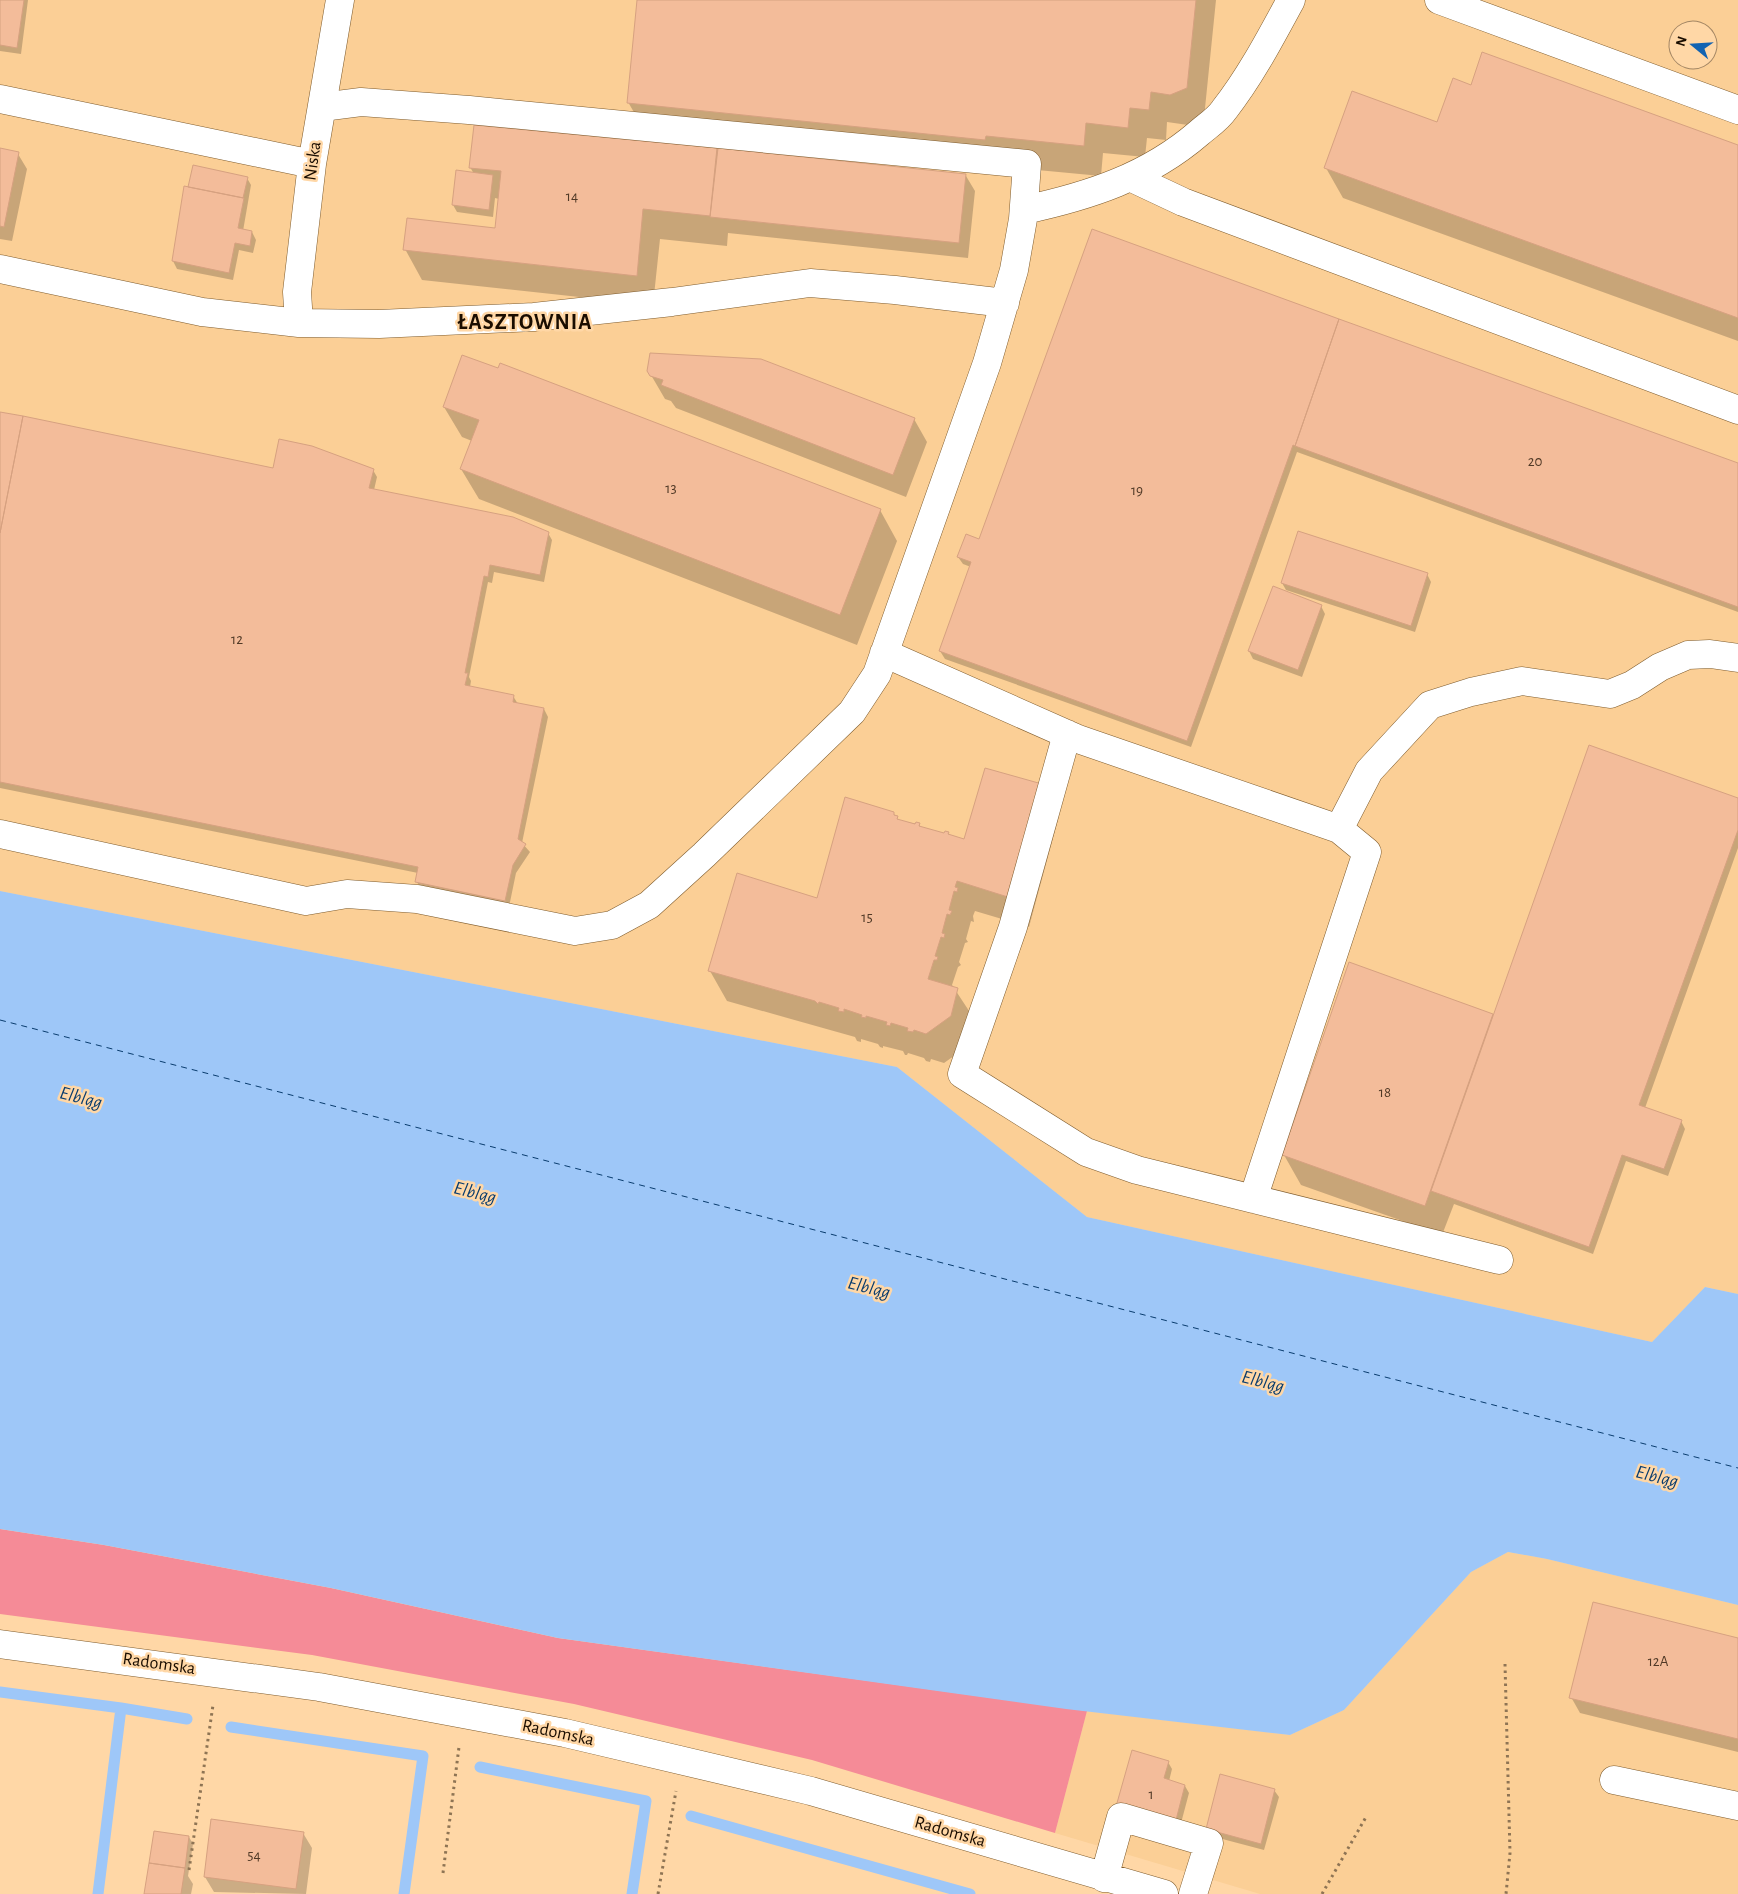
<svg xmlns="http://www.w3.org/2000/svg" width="1738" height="1894" font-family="'Alegreya Sans',sans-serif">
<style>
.built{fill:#fbcf96;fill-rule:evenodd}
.green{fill:#f58b97}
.water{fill:#9ec7f8}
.shadow{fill:#0003}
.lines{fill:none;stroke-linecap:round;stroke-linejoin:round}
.stream{stroke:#9ec7f8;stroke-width:11}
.ferry{stroke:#093c6e;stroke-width:1;stroke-dasharray:6 5;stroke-linecap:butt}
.building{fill:#f3bc9a;stroke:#d6a180}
.minor-casing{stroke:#7f5c2d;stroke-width:29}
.path{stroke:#8e7454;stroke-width:3;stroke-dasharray:2.5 4;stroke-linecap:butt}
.minor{stroke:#fff;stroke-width:28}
.labels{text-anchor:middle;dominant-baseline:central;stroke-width:5;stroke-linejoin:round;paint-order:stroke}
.number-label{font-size:15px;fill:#503926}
.street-label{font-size:18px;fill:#1a0d00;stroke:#ffd7a6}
.water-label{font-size:19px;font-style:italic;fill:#093c6e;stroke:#ffd7a6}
.district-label{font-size:22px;font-weight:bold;letter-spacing:1px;fill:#1a0d00;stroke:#ffd7a6}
</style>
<rect width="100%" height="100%" fill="#ffd7a6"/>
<path class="built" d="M0 0H1738V1294L1705 1287 1652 1342 1087 1217 897 1067 0 891ZM1678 30H1708V60H1678Z
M1508 1552 1547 1559 1738 1605V1894H1260L1055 1833 1087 1711 1290 1735 1344 1710 1471 1572Z"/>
<path class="green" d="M0 1529 104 1545 331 1588 558 1638 1087 1711 1055 1833 812 1760 574 1704 312 1655 0 1614Z"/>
<path class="water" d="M0 891 897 1067 1087 1217 1652 1342 1705 1287 1738 1294V1605L1547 1559 1508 1552 1471 1572 1344 1710 1290 1735 1066 1709 558 1638 331 1588 104 1545 0 1529Z"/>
<path class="shadow" d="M0 0H28L21 54 0 51Z
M639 0H1216L1204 118 1188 125 1167 122 1166 140 1147 138 1145 157 1103 153 1101 176 646 133 628 102Z
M1471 86 1738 146V341L1343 198 1326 168 1438 124Z
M507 127 966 176 975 191 968 258 728 233 727 246 660 239 653 305 422 280 405 249 496 229 499 199 495 198 493 217 457 212 453 205 474 174 470 167 508 129Z
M0 150 18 154 27 169 12 241 0 239Z
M247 178 251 185 243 231 252 232 256 240 253 253 239 250 233 280 177 269 173 261Z
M1092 230 1738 465V612L1297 452 1191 747 945 659 940 651 971 567 963 564 958 557 980 541Z
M651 354 914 419 927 442 906 497 676 408 671 401 665 399 651 375 648 365Z
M444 407 880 510 897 541 857 645 479 499 461 469 472 441 462 437Z
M0 413 274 470H373L377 477 374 490 548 533 552 540 544 582 494 572 492 583 488 582 469 677 471 681 470 687 513 696 518 704 544 709 548 717 522 843 530 852 516 873 509 907 421 889 417 882 418 873 0 788Z
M1427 574 1431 582 1415 632 1286 590 1282 583Z
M1321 606 1325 614 1302 677 1253 659 1249 651Z
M1042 786 1059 816 1029 927 975 911 973 916 974 922 971 921 966 939 968 942 965 943 959 962 961 965 958 967 952 985 975 1020 968 1046 944 1063 931 1059 930 1062 926 1061 924 1058 908 1053 907 1055H905L903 1051 883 1046V1048L880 1047 878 1044 861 1039V1042L857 1041 855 1037 727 1001 710 971 818 899 893 813 899 821 919 824 921 828 945 834 948 833 950 836 964 840Z
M1738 799V848L1645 1108 1681 1121 1685 1129 1668 1176 1626 1161 1593 1254 1454 1204 1442 1235 1301 1185 1284 1155 1492 1015 1494 1017Z
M1738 1639V1752L1580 1713 1571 1697Z
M1168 1762 1172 1769 1169 1781 1185 1786 1189 1793 1180 1827 1122 1810 1118 1803Z
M1274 1790 1279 1797 1264 1850 1211 1836 1207 1828Z
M303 1833 312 1848 306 1894 214 1892 205 1877Z
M189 1837 193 1844 188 1876 193 1884 191 1894H145Z"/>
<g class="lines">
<path class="stream" d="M0 1692 121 1708 98 1894
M121 1708 187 1719
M231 1727 423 1756 404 1894
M480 1767 646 1801 632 1894
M691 1816 970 1894"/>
<path class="ferry" d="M0 1020 1738 1468"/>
</g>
<path class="building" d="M0 0H24L17 48 0 45Z
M637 0H1196L1187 88 1170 95 1151 92 1149 110 1130 108 1128 128 1086 123 1084 146 986 136 985 140 627 103Z
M1482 52 1738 145V318L1324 168 1352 91 1437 122 1453 78 1471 85Z
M474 125 717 148 710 216 643 209 637 276 403 250 407 218 495 228 501 171 469 168Z
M0 148 19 152 4 227 0 226Z
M718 148 966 174 959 243 710 217Z
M193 165 248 177 243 198 188 187Z
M456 170 493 175 489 210 452 205Z
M184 186 244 198 238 228 252 231 250 246 235 243 229 273 172 261Z
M1092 229 1339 319 1295 446 1293 445 1187 741 939 651 971 562 957 557 966 534 979 539Z
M1339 319 1738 463V607L1295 446Z
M650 353 761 359 915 418 893 475 661 385 663 380 650 376 647 371Z
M462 355 498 368 500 363 881 509 840 615 460 469 479 420 443 407Z
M0 412 23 416 0 533Z
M23 416 273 468 279 439 312 446 374 469 369 488 513 517 549 532 540 575 490 565 488 577 484 576 465 673H468L465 685 514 695 513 702 544 708 518 839 526 844 513 865 505 901 415 882 418 867 0 782V533Z
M1298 531 1428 573 1411 626 1281 583Z
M1273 586 1322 605 1298 670 1248 651Z
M1589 745 1738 798V830L1639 1105 1682 1120 1664 1169 1622 1155 1589 1247 1431 1191Z
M985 768 1042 784 1011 898 957 881 955 887 958 888 957 892 954 891 949 910 952 911 950 915 947 914 942 933 945 934 944 938 941 937 935 956 938 957 937 960H934L928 979 958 988 951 1016 926 1034 914 1030 913 1032 907 1031 908 1028 891 1023 890 1026 886 1025 887 1022 866 1016V1018L861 1017 862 1015 844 1009V1012L838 1011 839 1008 819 1002 818 1004 815 1001 708 971 737 873 817 898 845 797 894 812V815L898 816 897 819 915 824 916 822 920 823 919 826 944 833 945 831 949 832 948 834 964 839Z
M1349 962 1493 1014 1425 1206 1282 1155Z
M1593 1602 1738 1638V1739L1569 1698Z
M1132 1750 1169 1761 1164 1778 1185 1785 1176 1820 1117 1803Z
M1220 1774 1275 1789 1261 1844 1206 1829Z
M211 1819 304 1832 296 1889 204 1877Z
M154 1831 189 1836 185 1868 149 1863Z
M149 1863 185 1868 181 1894H144Z"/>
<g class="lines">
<defs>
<path id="minor" d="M1439 0 1738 110
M0 99 312 164
M1132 178 1183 202 1738 410
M1024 210C1089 196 1148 177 1199 133 1207 126 1218 119 1224 110 1250 77 1271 37 1291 0
M0 269 202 312 299 323 379 324 534 317 672 302 810 283 895 290 1005 303
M299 323 297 292 312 164 340 0
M884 653 1078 739 1339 829 1369 771 1430 705 1471 692 1522 681 1610 694 1632 685 1660 667 1688 655 1710 654 1738 658
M1067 734 1013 927 962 1074 1086 1152 1137 1170 1499 1260
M0 834 306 901 347 894 417 899 575 931 612 925 649 905 704 855 852 712 877 674 987 363 1014 270 1023 219 1027 164 469 110 361 102 322 107
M1253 1199 1367 852 1339 829
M0 1644 319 1687 565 1733 811 1791 1164 1894
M1614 1780 1738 1806
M1104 1878 1121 1817 1209 1843 1193 1894"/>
</defs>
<use href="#minor" class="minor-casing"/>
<path class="path" d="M1505 1664 1510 1853 1506 1894
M189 1870 213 1705
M443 1873 459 1747
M658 1894 676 1791
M1322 1894 1366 1817"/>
<use href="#minor" class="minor"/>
</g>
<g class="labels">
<g class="number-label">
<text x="572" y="196">14</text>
<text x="1535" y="461">20</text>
<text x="671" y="488">13</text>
<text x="1137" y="490">19</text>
<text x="237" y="639">12</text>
<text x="867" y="917">15</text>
<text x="1385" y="1092">18</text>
<text x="1658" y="1661">12A</text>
<text x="1151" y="1794">1</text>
<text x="254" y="1855">54</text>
</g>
<g class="street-label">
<text transform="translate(313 161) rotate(-82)">Niska</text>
<text transform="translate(159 1664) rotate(8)">Radomska</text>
<text transform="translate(558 1733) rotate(12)">Radomska</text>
<text transform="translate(950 1832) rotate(16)">Radomska</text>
</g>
<g class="water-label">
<text transform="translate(81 1098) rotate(14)">Elbląg</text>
<text transform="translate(475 1193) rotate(14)">Elbląg</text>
<text transform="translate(869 1288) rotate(14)">Elbląg</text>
<text transform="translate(1263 1382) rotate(14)">Elbląg</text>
<text transform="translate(1657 1477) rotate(14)">Elbląg</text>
</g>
<g class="district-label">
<text x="525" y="322">ŁASZTOWNIA</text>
</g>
</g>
<g transform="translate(1693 45) rotate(288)"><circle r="24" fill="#ffd7a6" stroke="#a38664"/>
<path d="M0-4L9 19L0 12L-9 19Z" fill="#1263b2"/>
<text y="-8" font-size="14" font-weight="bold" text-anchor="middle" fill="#1a0d00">N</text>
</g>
</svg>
